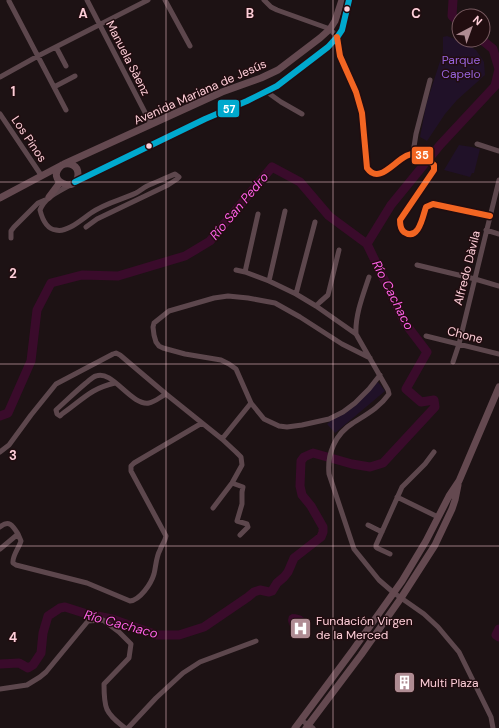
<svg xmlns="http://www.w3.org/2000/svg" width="499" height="728" font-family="'DM Sans',sans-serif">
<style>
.green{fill:#201128}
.water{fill:#3a0b2b}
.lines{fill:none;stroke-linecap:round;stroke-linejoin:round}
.river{stroke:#3a0b2b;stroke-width:9}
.street{stroke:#5d474d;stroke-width:5}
.secondary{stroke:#644950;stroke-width:7}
.bus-1-casing{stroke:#210d10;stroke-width:9}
.bus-2-casing{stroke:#210d10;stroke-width:9}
.bus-1{stroke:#00a9ce;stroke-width:6}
.bus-2{stroke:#f26522;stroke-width:6}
.grid{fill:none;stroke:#feced8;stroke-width:1;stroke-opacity:0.55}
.bus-dot{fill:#feced8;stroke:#210d10;stroke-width:1.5}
.labels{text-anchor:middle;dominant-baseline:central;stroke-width:3;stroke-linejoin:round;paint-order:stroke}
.street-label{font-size:12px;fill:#feced8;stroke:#210d10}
.park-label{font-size:12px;fill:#9864de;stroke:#210d10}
.poi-label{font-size:12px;fill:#feced8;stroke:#210d10;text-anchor:start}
.water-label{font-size:13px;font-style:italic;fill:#fc5ee5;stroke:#210d10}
.grid-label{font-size:13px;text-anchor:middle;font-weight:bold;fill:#feced8;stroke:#210d10;stroke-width:3;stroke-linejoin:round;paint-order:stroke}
.line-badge{stroke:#210d10;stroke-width:1.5}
.badge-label{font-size:11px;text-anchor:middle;font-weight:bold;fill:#fff}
</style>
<rect width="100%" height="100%" fill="#1d1214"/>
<path class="green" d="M447 36 461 41 476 50 484 62 485 75 457 100 445 114 427 141 420 137 426 105 443 52V37Z
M459 145 472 147 480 149 474 173H472L470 177 444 170Z
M378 382 385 391 335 433 327 424Z"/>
<path class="water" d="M292 614C297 614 301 615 304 618 320 633 291 641 288 620L289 616Z"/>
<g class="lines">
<path class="river" d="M453 0 452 16 459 22
M0 416 8 413 31 361 37 310 51 283 82 275 118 276 185 256 210 241 272 167 300 182 329 216 367 244 391 205 440 145 495 86 499 69 493 49 482 40
M499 629 496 635 499 637
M0 664 19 663 28 668 33 665 41 653 43 633 48 616 60 608 65 607 87 614 112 619 157 635H179L204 627 248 597 254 592 260 590 269 592 272 591 277 583 284 577 288 572 294 558 321 537 323 532V527L311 506 302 495 300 486 301 461 304 457 313 453 352 464 370 467 383 463 435 407 434 400 421 402 406 389 427 352 405 323 367 244"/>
<path class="street" d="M87 0 151 124
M165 0 190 46
M264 0 271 7 277 10 330 29 337 37 340 56 356 92 362 113 367 168C382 189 400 148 419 154 424 155 430 162 434 165V170L400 220C400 224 400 229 404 232 419 242 423 215 426 207L433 204 490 216
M9 1 66 110
M56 47 66 66
M0 77 38 56 148 0
M54 87 75 76
M267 92 281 102 302 114
M0 114 41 175
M477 144 499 151
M413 153 416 134 430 80
M70 185C58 192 45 197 40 210 42 218 46 229 56 230 67 233 82 219 91 213 105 203 121 200 136 193 140 191 143 188 147 186 156 182 166 178 175 174L179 177 177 179 168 185 97 219 86 227
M486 230 499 234
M11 238V231L14 227 38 203 45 200
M417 265 475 279 499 286
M236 270 245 272 269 281 296 294 316 306 356 334 388 390 389 394C379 408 367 414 353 423 335 434 327 454 329 474L354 549 379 580 394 593 424 614 438 627 448 639 459 652 491 717 493 728
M245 272 258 214
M269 281 285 211
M296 294 315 222
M316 306 320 302 328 295 339 250
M356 334C355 315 363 295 369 277
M426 336 499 354
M370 358 342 344 300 317 275 303 248 298 228 296 214 298 169 311 154 323 153 327 154 335 156 342 159 346 163 348 185 354 221 360 229 364 236 369 251 403 264 419 279 426 287 427 302 425 329 419 343 412 355 403 369 389 380 375
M453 362 459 344 499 180
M115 383C91 388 81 401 62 414L60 416 57 414 56 410C66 401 75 392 86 383 89 381 92 377 96 376 112 369 131 406 149 403 155 402 160 397 166 394
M222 439 251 403
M0 452 9 445 31 415 56 384 113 354 116 353 120 355 166 394 222 439 236 452 241 457 242 465 232 483 213 508
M232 483 243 487 242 492V504L237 521 247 524 248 527 240 535
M397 497 438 517
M368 525 382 532
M0 527C9 519 13 526 18 534
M0 549 18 534 21 541C19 548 12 556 13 563L16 565 87 583 130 601C140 600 151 584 154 574 156 566 156 557 160 550 162 544 165 542 166 536L131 471V466L134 463 202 423
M390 554 377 548 376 547V545L402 487 425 464 434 452
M0 689 27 685 40 677 46 672 88 621 103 620 119 632 131 644 129 658 104 684C104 708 105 713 125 728
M301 720 313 728
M128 728 156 698 183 673 200 662 256 641"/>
<path class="secondary" d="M64 164 222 92 261 78 278 70 320 38 330 29 335 21 342 0
M75 182 205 119 247 101 277 86 328 47 338 36 342 30 349 0
M49 197 58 185 59 182
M0 198 62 165C69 162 78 165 78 174 78 195 43 181 62 165
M295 728 353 650 402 581 426 541 449 496 459 481 499 387
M306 728 361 655 401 598 435 545 452 509 455 500 458 485"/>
<defs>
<path id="bus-1" d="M75 182 205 119 247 101 277 86 328 47 338 36 342 30 349 0"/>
<path id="bus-2" d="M337 37 340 56 356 92 362 113 367 168C382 189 400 148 419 154 424 155 430 162 434 165V170L400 220C400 224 400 229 404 232 419 242 423 215 426 207L433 204 490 216"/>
</defs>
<use href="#bus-1" class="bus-1-casing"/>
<use href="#bus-2" class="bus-2-casing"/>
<use href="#bus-1" class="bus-1"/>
<use href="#bus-2" class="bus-2"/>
</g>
<path class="grid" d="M166 0V728M333 0V728M0 182H499M0 364H499M0 546H499"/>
<defs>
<symbol id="hospital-square" viewBox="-11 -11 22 22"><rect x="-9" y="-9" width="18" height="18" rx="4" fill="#af8c93" stroke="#210d10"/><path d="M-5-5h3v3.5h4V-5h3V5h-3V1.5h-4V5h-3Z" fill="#fff"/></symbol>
<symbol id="building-square" viewBox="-11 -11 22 22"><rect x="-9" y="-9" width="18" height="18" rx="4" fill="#af8c93" stroke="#210d10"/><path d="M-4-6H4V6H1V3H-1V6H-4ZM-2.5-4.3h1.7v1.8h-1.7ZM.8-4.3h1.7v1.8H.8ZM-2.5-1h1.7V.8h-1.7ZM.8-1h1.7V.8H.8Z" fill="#fff"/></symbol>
</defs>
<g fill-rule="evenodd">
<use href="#hospital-square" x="288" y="616" width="25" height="25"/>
<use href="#building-square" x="392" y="670" width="25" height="25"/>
</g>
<g class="bus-dot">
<circle cx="347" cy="9" r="3.5"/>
<circle cx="149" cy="146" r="3.5"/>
</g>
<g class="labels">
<g class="street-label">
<text transform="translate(128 58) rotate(63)">Manuela Sàenz</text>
<text transform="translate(200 92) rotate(-24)">Avenida Mariana de Jesús</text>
<text transform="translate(29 139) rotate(56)">Los Pinos</text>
<text transform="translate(467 268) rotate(-76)">Alfredo Dàvila</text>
<text transform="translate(465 335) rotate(14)">Chone</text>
</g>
<g class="park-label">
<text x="461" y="60">Parque<tspan x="461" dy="14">Capelo</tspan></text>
</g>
<g class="poi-label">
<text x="316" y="621">Fundación Virgen<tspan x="316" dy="14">de la Merced</tspan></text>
<text x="420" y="683">Multi Plaza</text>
</g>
<g class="water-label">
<text transform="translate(239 206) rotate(-50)">Río San Pedro</text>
<text transform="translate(393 295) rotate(63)">Río Cachaco</text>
<text transform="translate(121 624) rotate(15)">Río Cachaco</text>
</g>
</g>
<g class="grid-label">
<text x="83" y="18">A</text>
<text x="250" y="18">B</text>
<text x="416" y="18">C</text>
<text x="13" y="96">1</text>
<text x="13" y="278">2</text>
<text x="13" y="460">3</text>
<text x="13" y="642">4</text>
</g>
<g class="line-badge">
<rect x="217" y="99" width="23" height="19" rx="4" fill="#00a9ce"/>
<rect x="411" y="146" width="23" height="19" rx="4" fill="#f26522"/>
</g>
<g class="badge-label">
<text x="229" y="113">57</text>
<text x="422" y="159">35</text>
</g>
<g transform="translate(471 28) rotate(41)"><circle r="19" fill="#210d10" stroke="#795a60"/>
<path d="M0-3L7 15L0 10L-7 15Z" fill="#af8c93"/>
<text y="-6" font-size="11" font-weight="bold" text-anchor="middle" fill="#feced8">N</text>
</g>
</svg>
